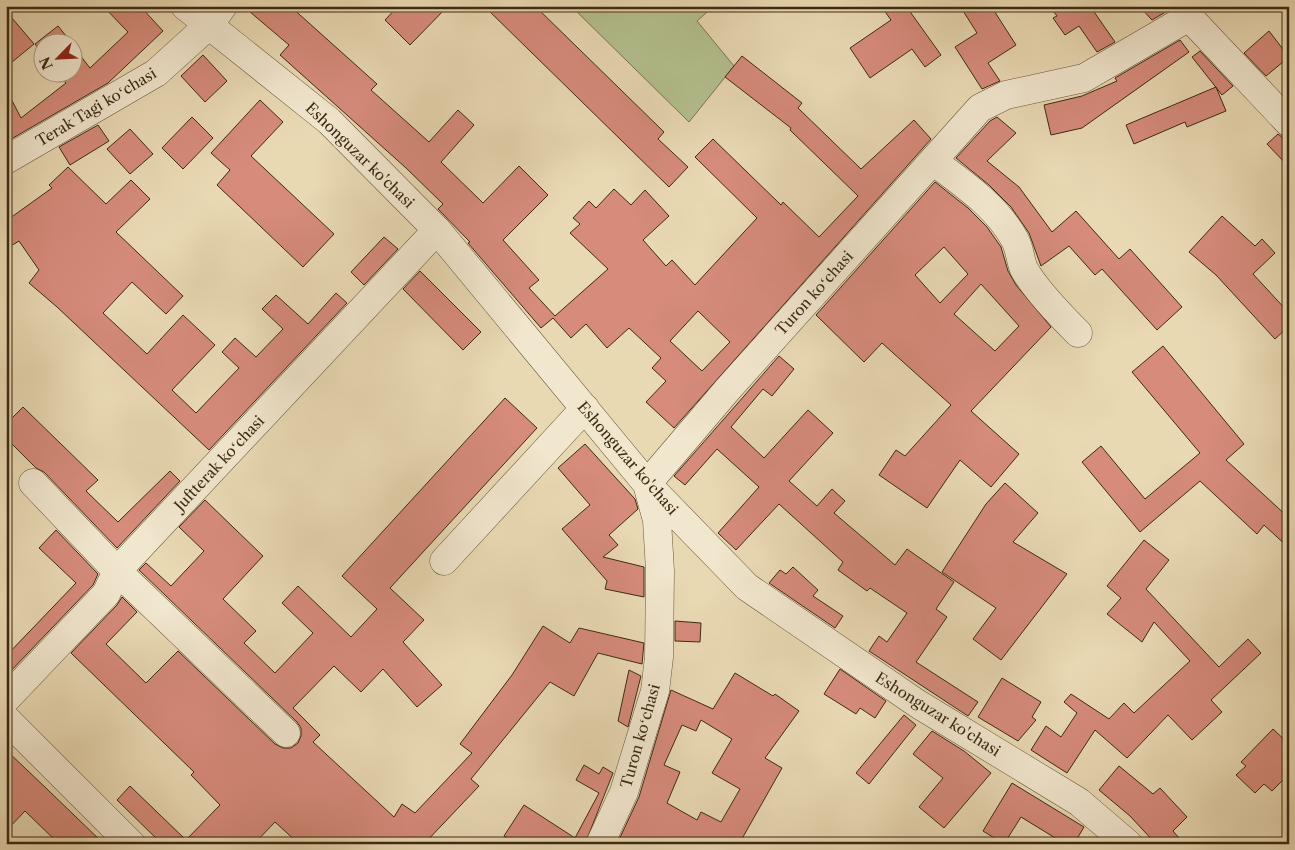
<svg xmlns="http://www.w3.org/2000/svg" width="1295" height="850" font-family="'Libre Caslon Text',serif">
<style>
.green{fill:#b4c08f;stroke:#787551}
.building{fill:#d68b7b;stroke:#3c2a13;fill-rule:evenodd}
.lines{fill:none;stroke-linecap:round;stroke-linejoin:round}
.minor-casing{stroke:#67563b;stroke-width:29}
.minor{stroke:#f1e6ce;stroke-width:28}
.labels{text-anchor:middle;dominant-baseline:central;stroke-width:4.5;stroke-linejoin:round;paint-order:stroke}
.street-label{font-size:15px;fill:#3c2a13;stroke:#f1e6ce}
</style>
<rect width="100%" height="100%" fill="#e9d9b3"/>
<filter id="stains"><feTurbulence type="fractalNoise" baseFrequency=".004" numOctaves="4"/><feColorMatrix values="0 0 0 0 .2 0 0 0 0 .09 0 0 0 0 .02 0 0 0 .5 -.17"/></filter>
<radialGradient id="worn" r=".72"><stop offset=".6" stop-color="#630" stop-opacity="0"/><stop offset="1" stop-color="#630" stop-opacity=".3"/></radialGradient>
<path class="green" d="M571 6H714L697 21 734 66 689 122Z"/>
<path class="building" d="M103 6H140L163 31 108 83 6 142V89L21 118 66 83 57 72H72V45L90 68 128 32Z
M243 6H290L377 84 371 90 429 142 458 110 474 125 441 162 483 203 519 166 548 195 503 240 539 280 529 288 555 316 608 269 570 233 580 224 573 218 589 201 596 208 614 189 631 205 645 190 669 216 643 240 666 266 672 260 695 285 757 218 695 157 713 139 781 205 783 202 819 237 858 196 790 130 791 128 725 77 742 56 802 103 798 108 861 169 914 120 931 139 674 428 646 402 666 381 652 368 661 358 629 328 607 348 586 324 571 338 553 318 541 328 468 243 470 242 438 209 443 204 406 168 280 55 289 45ZM698 311 730 342 702 371 670 341Z
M398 6H448L410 45 385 20Z
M484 6H535L664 132 658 139 688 167 669 187Z
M881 6H906L941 55 925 67 912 49 870 78 850 48 891 20Z
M960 6H991L1016 45 988 63 1000 81 982 89 955 47 977 33Z
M1049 6H1090L1115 42 1097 52 1079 26 1065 35 1053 18 1057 16Z
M1139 6H1176L1152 20Z
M6 11 34 44 6 67Z
M58 26 71 42H42V54L35 44Z
M1269 31 1289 57 1266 76 1244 53Z
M1180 40 1189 52 1082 128 1051 135 1044 105 1082 96 1117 81 1115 78Z
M1200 51 1233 86 1222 95 1192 57Z
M203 55 227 81 205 102 181 76Z
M1216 87 1226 111 1187 127 1185 122 1134 144 1126 125Z
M260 100 283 122 251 156 334 234 303 267 217 185 230 170 211 153Z
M192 117 213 138 183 169 162 148Z
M997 117 1016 133 987 161 1019 187 1052 232 1076 211 1119 259 1130 249 1182 307 1157 330 1102 269 1095 275 1069 246 1041 266 1029 233 1011 207 989 185 956 158 990 121Z
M98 125 109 141 70 165 59 147Z
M130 129 153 154 130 174 107 149Z
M1278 134 1289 143V167L1267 144Z
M68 167 106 204 131 180 150 199 116 232 183 296 166 314 132 282 103 313 147 354 183 315 215 345 172 390 196 413 239 368 222 352 235 338 256 357 283 329 262 309 276 295 308 324 336 293 347 303 209 450 57 307 29 283 39 270 19 241 6 249V221L52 188 49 185Z
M935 182 968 208 987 227 1001 247 1008 271 1016 285 1051 327 971 411 1019 454 991 487 960 460 927 508 879 475 896 450 905 456 951 405 882 343 864 362 816 315ZM944 247 968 274 940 303 915 275ZM981 284 1019 326 995 351 954 314Z
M1222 216 1255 246 1262 239 1275 253 1253 274 1289 313V326L1275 339 1216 275 1189 252Z
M384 237 398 249 364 285 351 272Z
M420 271 481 332 463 350 403 289Z
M1163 346 1244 444 1226 460 1289 518V548L1264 525 1257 534 1200 481 1140 532 1082 462 1101 446 1145 499 1200 453 1132 372Z
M779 356 794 369 772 396 763 389 731 427 764 458 808 410 833 433 789 481 817 506 832 489 845 501 834 513 895 565 907 549 954 582 936 609 947 617 916 662 978 702 968 716 869 651 879 636 887 642 907 613 870 588 867 591 838 570 843 562 779 504 736 550 718 533 759 487 717 449 685 485 674 476Z
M505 398 537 428 390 588 424 620 403 642 442 685 417 707 383 669 361 692 334 666 293 708 320 735 313 742 394 817 402 804 415 813 472 753 460 744 512 675 543 626 570 643 579 628 644 643 642 664 598 653 574 696 550 682 471 779 479 786 424 844H383L374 838 369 844H299L275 822 254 844H162L117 800 130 786 186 840 220 805 191 775 194 772 71 653 117 605 122 597 137 612 106 644 146 683 178 651 275 744 283 748H291L298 743 301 736V728L297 722 139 570 146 563 171 586 204 551 179 527 205 500 263 556 223 599 256 631 244 643 275 673 313 633 282 603 298 586 351 637 377 609 342 576Z
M23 407 98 480 86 491 118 522 170 471 180 481 117 548 44 472 36 468 6 438V424Z
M585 444 635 499 638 509 609 535 618 545 603 557 644 567V597L605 589 607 581 562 529 590 505 558 468Z
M1005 483 1038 513 1013 542 1067 574 1001 660 973 639 996 608 942 572 986 504Z
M56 530 98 574 93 585 6 676V656L76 583 39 548Z
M1144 540 1169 560 1146 589 1219 667 1248 639 1261 653 1211 700 1222 712 1192 740 1168 715 1127 758 1095 730 1067 773 1031 750 1046 726 1061 737 1077 713 1064 702 1071 694 1109 719 1124 703 1134 713 1190 661 1154 622 1142 642 1107 614 1121 598 1107 586Z
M793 567 818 590 813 596 843 616 835 628 769 583 780 570 786 574Z
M675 621 701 623 700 642 675 641Z
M840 669 886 701 875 718 860 708 856 714 824 694Z
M629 670 641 676 628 727 618 721Z
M735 673 773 696 775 694 799 711 765 758 782 768 739 844H617L639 797 671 690 713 709ZM701 720 732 739 712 773 740 789 721 822 701 812 697 820 667 803 680 772 664 765 682 725 696 731Z
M1002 678 1041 702 1032 717 1036 720 1018 741 978 717Z
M904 715 916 725 869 784 856 773Z
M1273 729 1289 744V774L1272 791 1264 784 1255 793 1236 775 1246 766 1241 762Z
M932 731 964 751 991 773 944 828 919 807 943 778 913 754Z
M6 750 47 789 104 844H59L25 811 6 831Z
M584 765 599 774 603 767 613 773 585 844H516L504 836 524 805 575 838 599 793 576 780Z
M1119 766 1153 794 1160 788 1187 817 1173 831 1184 844H1156L1130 816 1099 790Z
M1012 783 1084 827 1074 844H1065L1021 817 1004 844 983 831Z"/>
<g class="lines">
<defs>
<path id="minor" d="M185 6 329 121 437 230 647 484 747 587 918 704 1079 802 1128 844
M6 160 156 73 209 25 223 6
M933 161C962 183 997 206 1015 240 1020 249 1020 260 1024 269 1035 289 1062 317 1078 333
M33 483 117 571 286 733
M444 561 585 408
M6 699 106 594 117 571 437 230
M6 719 131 844
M600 844 624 792 655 691 659 657 660 571 657 520 647 484 728 389 980 108 1006 95 1084 78 1189 17 1289 123"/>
</defs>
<use href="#minor" class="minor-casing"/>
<use href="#minor" class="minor"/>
</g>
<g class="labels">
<g class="street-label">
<text transform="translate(96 107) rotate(-31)">Terak Tagi koʻchasi</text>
<text transform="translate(360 155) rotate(44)">Eshonguzar ko'chasi</text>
<text transform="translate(814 293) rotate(-48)">Turon koʻchasi</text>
<text transform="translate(628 458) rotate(49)">Eshonguzar ko'chasi</text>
<text transform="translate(219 463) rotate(-47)">Juftterak koʻchasi</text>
<text transform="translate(938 714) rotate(32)">Eshonguzar ko'chasi</text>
<text transform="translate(640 736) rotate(-74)">Turon koʻchasi</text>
</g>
</g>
<rect width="1295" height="850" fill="none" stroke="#e9d9b3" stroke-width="25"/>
<rect x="8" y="8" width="1280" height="835" fill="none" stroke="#3c2a13" stroke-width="2.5"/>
<rect x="12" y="12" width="1270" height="825" fill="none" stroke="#3c2a13"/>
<g transform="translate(58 58) rotate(246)"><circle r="24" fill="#f1e6ce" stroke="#a99b83"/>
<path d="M0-4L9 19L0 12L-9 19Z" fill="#8f2418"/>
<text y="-8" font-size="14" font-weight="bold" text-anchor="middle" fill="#3c2a13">N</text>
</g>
<rect width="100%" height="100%" filter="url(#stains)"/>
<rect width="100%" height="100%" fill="url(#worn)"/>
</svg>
